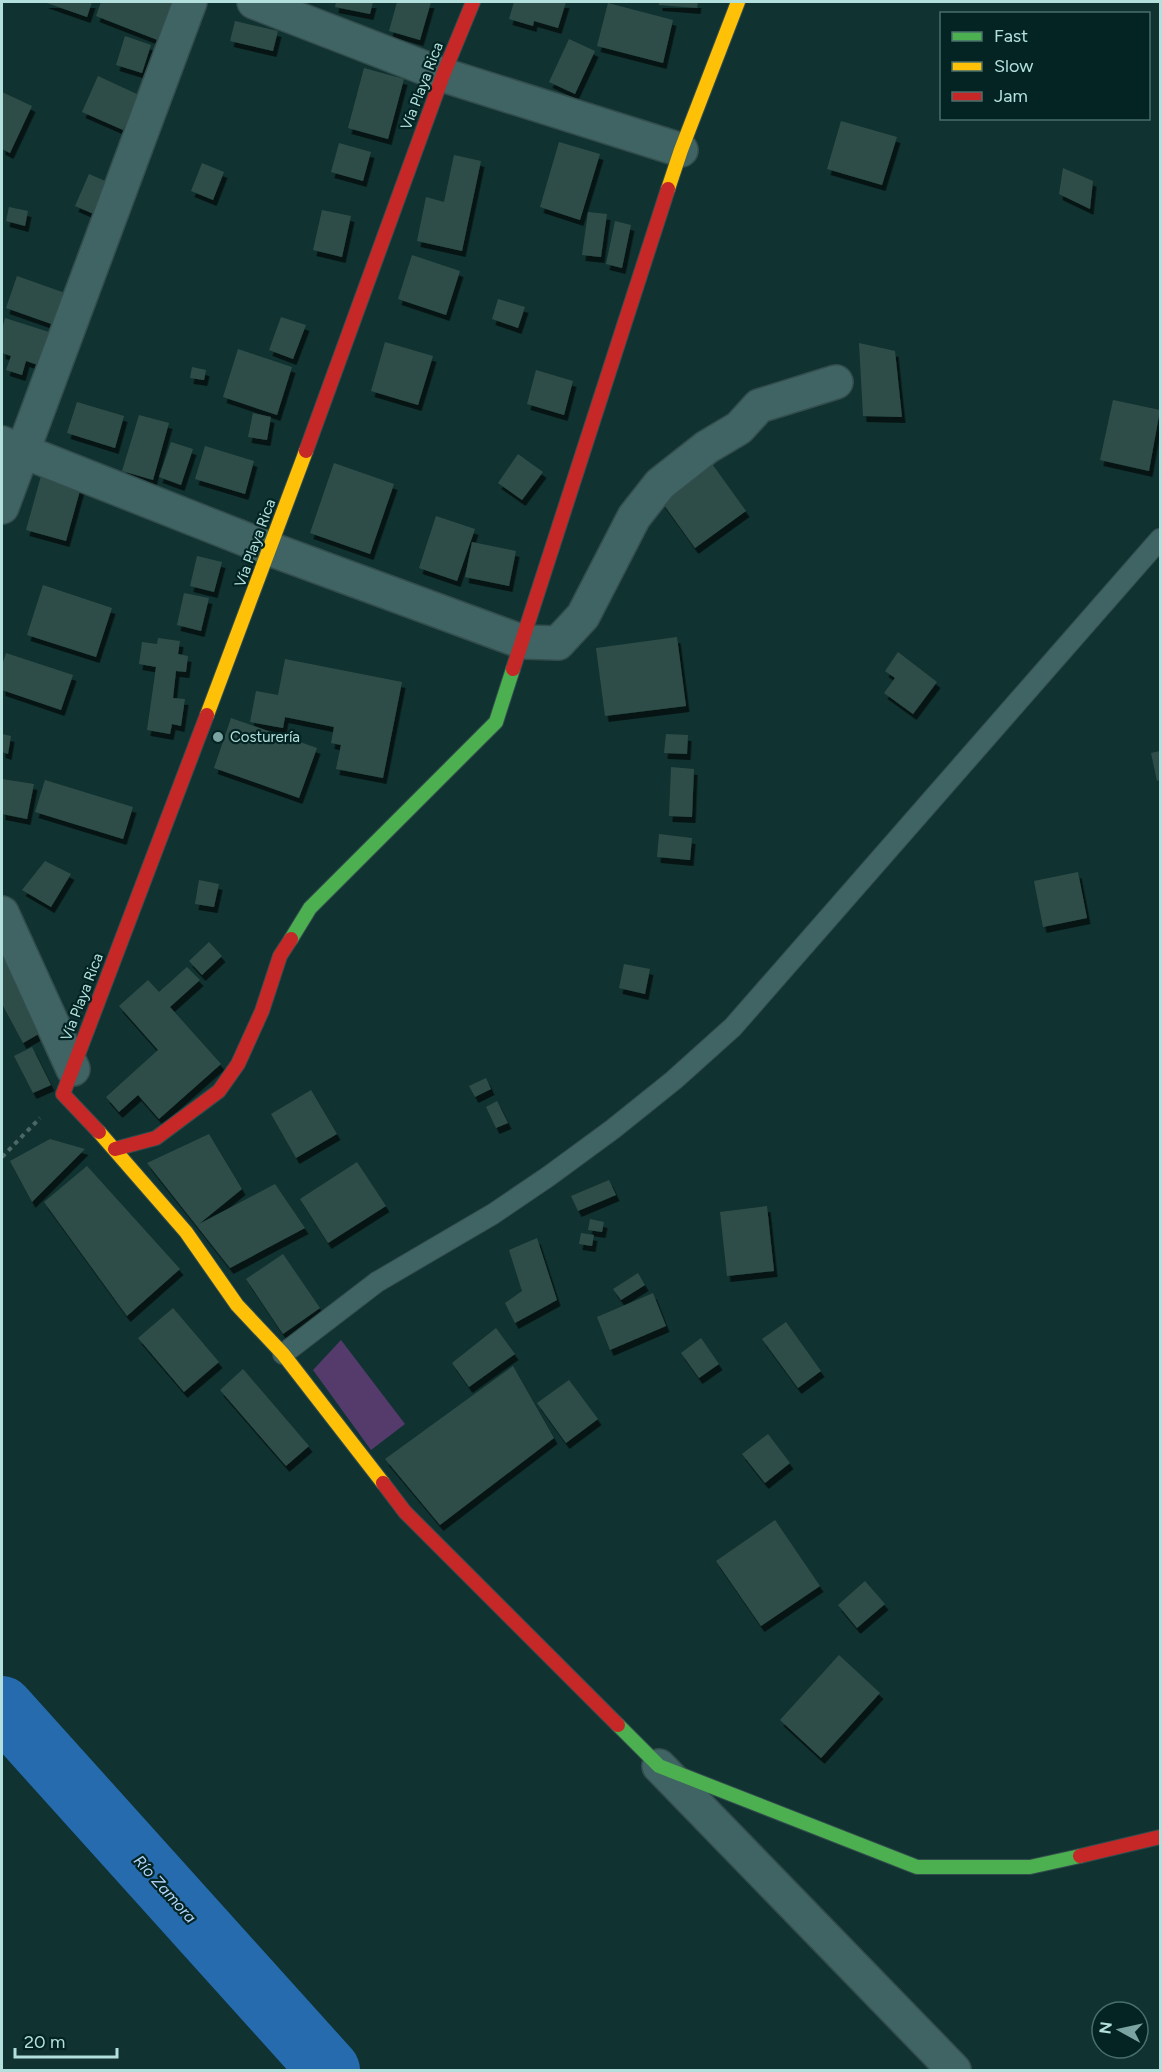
<svg xmlns="http://www.w3.org/2000/svg" width="1162" height="2072" font-family="Figtree,sans-serif">
<style>
.green{fill:#543b6b}
.lines{fill:none;stroke-linecap:round;stroke-linejoin:round}
.river{stroke:#266bae;stroke-width:62}
.building{fill:#2f4d48;filter:url(#shadow)}
.lane-casing{stroke:#334d4d;stroke-width:22}
.street-casing{stroke:#334d4d;stroke-width:36}
.fast-casing{stroke:#334d4d;stroke-width:16}
.slow-casing{stroke:#334d4d;stroke-width:16}
.jam-casing{stroke:#334d4d;stroke-width:16}
.path{stroke:#4a6867;stroke-width:4;stroke-dasharray:4.5 4.5;stroke-linecap:butt}
.lane{stroke:#3f6463;stroke-width:20}
.street{stroke:#3f6463;stroke-width:33}
.fast{stroke:#4caf50;stroke-width:14}
.slow{stroke:#ffc107;stroke-width:14}
.jam{stroke:#c62828;stroke-width:14}
.poi-dot{fill:#7aa3a1;stroke:#032422;stroke-width:2}
.labels{text-anchor:middle;dominant-baseline:central;stroke-width:4.5;stroke-linejoin:round;paint-order:stroke}
.street-label{font-size:15px;fill:#b3e0dd;stroke:#032422}
.poi-label{font-size:15px;fill:#b3e0dd;stroke:#032422;text-anchor:start}
.water-label{font-size:16px;font-style:italic;fill:#b3d5fc;stroke:#032422}
</style>
<defs>
<filter id="shadow"><feDropShadow dx="3.5" dy="6" stdDeviation="0" flood-color="#0009"/></filter>
</defs>
<rect width="100%" height="100%" fill="#103231"/>
<path class="green" d="M341 1340 405 1424 371 1450 313 1370Z"/>
<g class="lines">
<path class="river" d="M2 1707 329 2070"/>
</g>
<path class="building" d="M44 2H92L87 17Z
M101 2H175L160 41 96 16Z
M336 2H373L370 14 335 7Z
M397 2H431L420 40 389 31Z
M514 2H566L558 28 534 21 533 26 509 19Z
M659 2H698L697 8 659 5Z
M608 3 673 20 663 63 597 46Z
M235 21 278 31 273 51 230 41Z
M125 36 151 45 142 73 116 65Z
M569 39 595 51 575 94 549 82Z
M364 68 404 79 388 139 348 128Z
M98 76 139 95 123 130 82 112Z
M2 92 32 106 10 153 2 149Z
M841 121 897 137 882 185 827 169Z
M559 142 600 154 580 220 540 207Z
M339 143 371 152 363 181 331 172Z
M454 155 481 161 462 251 417 241 426 197 444 202Z
M202 163 224 172 213 200 191 191Z
M1063 168 1093 181 1090 209 1059 194Z
M89 174 110 183 96 215 75 206Z
M9 207 28 211 25 226 6 221Z
M322 210 351 216 342 257 313 250Z
M588 212 607 214 601 257 582 255Z
M615 221 631 225 622 268 606 264Z
M412 255 460 271 446 315 398 299Z
M17 276 68 294 57 326 6 308Z
M498 299 525 307 518 328 492 319Z
M281 317 306 325 293 359 269 350Z
M5 318 49 332 38 365 26 361 22 375 6 370 11 356 2 353V330Z
M385 342 433 356 418 405 371 391Z
M859 343 895 351 902 417 863 416Z
M238 349 292 367 277 415 223 397Z
M192 367 206 370 204 380 190 378Z
M536 370 573 381 564 415 527 404Z
M1113 400 1160 410 1149 471 1100 460Z
M77 402 124 416 115 448 67 433Z
M253 413 271 417 267 440 248 437Z
M139 415 169 423 153 480 122 471Z
M171 442 193 449 181 485 159 477Z
M205 446 254 461 245 494 195 479Z
M518 454 543 472 522 500 498 483Z
M710 461 746 511 695 548 659 498Z
M334 463 394 484 370 554 310 533Z
M41 476 81 487 66 541 26 530Z
M436 516 475 529 457 581 419 568Z
M472 542 516 551 509 586 465 577Z
M197 556 222 562 214 592 190 586Z
M43 585 112 608 96 657 27 635Z
M184 593 209 598 201 631 177 625Z
M677 637 686 706 605 716 596 648Z
M158 638 180 641 178 654 188 656 186 672 176 671 173 698 185 699 181 726 172 724 170 734 147 730 156 667 139 664 142 642 157 644Z
M898 652 937 682 913 714 884 693 895 678 885 671Z
M6 653 73 675 61 710 2 690V665Z
M285 659 402 682 383 778 336 769 341 745 331 743 334 727 285 717 283 728 250 722 256 691 278 695Z
M231 718 317 748 299 798 214 768Z
M2 734 11 736 8 754 2 752Z
M666 734 688 735 687 754 664 753Z
M1160 751V780L1157 781 1151 753Z
M671 767 694 769 692 817 669 816Z
M2 779 34 784 27 819 2 814Z
M45 780 133 807 123 839 35 812Z
M659 834 692 838 690 860 657 857Z
M45 861 71 874 51 907 22 890Z
M1078 872 1087 918 1043 927 1034 881Z
M199 880 219 884 214 907 195 904Z
M209 942 222 956 202 975 189 961Z
M9 953 51 1027 23 1043 2 1004V957Z
M624 964 650 969 645 994 619 988Z
M187 967 200 980 170 1007 221 1064 159 1119 138 1095 119 1112 106 1097 158 1050 119 1006 148 980 159 992Z
M32 1047 51 1085 33 1093 14 1056Z
M486 1078 491 1089 475 1097 469 1086Z
M311 1090 337 1134 296 1158 271 1114Z
M497 1101 508 1123 496 1128 486 1107Z
M209 1134 242 1189 199 1224 275 1184 305 1228 230 1268 147 1163Z
M50 1139 85 1149 32 1202 10 1161Z
M357 1162 386 1206 328 1243 300 1199Z
M87 1166 180 1269 127 1316 44 1202Z
M609 1180 616 1195 578 1211 571 1196Z
M767 1206 774 1271 727 1276 720 1212Z
M590 1219 604 1222 602 1232 588 1230Z
M581 1233 594 1235 592 1246 579 1244Z
M537 1238 557 1300 515 1323 505 1303 522 1291 509 1250Z
M283 1254 320 1308 283 1334 246 1279Z
M638 1273 645 1285 621 1300 613 1289Z
M653 1293 666 1326 610 1350 597 1317Z
M173 1308 219 1362 184 1392 138 1338Z
M786 1322 821 1371 798 1388 762 1339Z
M496 1328 515 1354 469 1387 452 1363Z
M701 1338 719 1364 699 1378 681 1353Z
M513 1366 554 1438 440 1525 385 1459Z
M243 1369 309 1446 286 1466 220 1390Z
M569 1380 598 1419 566 1443 537 1403Z
M768 1434 790 1463 765 1483 742 1454Z
M775 1520 820 1586 761 1626 716 1561Z
M865 1581 885 1604 857 1628 838 1605Z
M839 1655 880 1693 821 1758 780 1720Z"/>
<g class="lines">
<defs>
<path id="lane" d="M283 1354 377 1282 493 1214 549 1176 613 1129 674 1080 733 1027 1160 539"/>
<path id="street" d="M254 2 443 75 681 150
M2 443 270 549 523 642 558 643 583 616 634 517 660 484 707 447 739 428 759 406 836 382
M2 507 190 2
M2 913 73 1069
M659 1766 954 2070"/>
<path id="fast" d="M291 939 310 908 496 722 513 669
M618 1725 659 1766 917 1867H1030L1080 1856"/>
<path id="slow" d="M668 189 681 150 738 2
M207 715 306 451
M99 1132 186 1232 237 1305 283 1354 383 1483"/>
<path id="jam" d="M306 451 443 75 473 2
M513 669 668 189
M99 1132 63 1094 207 715
M115 1149 156 1138 219 1091 238 1064 262 1011 280 956 291 939
M383 1483 405 1512 618 1725
M1080 1856 1160 1837"/>
</defs>
<use href="#lane" class="lane-casing"/>
<use href="#street" class="street-casing"/>
<use href="#fast" class="fast-casing"/>
<use href="#slow" class="slow-casing"/>
<use href="#jam" class="jam-casing"/>
<path class="path" d="M2 1157 40 1118"/>
<use href="#lane" class="lane"/>
<use href="#street" class="street"/>
<use href="#fast" class="fast"/>
<use href="#slow" class="slow"/>
<use href="#jam" class="jam"/>
</g>
<circle class="poi-dot" cx="218" cy="737" r="6"/>
<g class="labels">
<g class="street-label">
<text transform="translate(422 86) rotate(-69)">Vía Playa Rica</text>
<text transform="translate(255 543) rotate(-70)">Vía Playa Rica</text>
<text transform="translate(82 997) rotate(-69)">Vía Playa Rica</text>
</g>
<g class="poi-label">
<text x="230" y="737">Costurería</text>
</g>
<g class="water-label">
<text transform="translate(165 1889) rotate(48)">Río Zamora</text>
</g>
</g>
<rect width="1162" height="2072" fill="none" stroke="#b3e0dd" stroke-width="6"/>
<rect x="940" y="12" width="210" height="108" fill="#032422" stroke="#496f6d" stroke-width="1.5"/>
<rect x="952" y="32" width="30" height="9" fill="#4caf50" stroke="#496f6d" stroke-width="1.5"/>
<text x="994" y="42" font-size="18" fill="#b3e0dd">Fast</text>
<rect x="952" y="62" width="30" height="9" fill="#ffc107" stroke="#496f6d" stroke-width="1.5"/>
<text x="994" y="72" font-size="18" fill="#b3e0dd">Slow</text>
<rect x="952" y="92" width="30" height="9" fill="#c62828" stroke="#496f6d" stroke-width="1.5"/>
<text x="994" y="102" font-size="18" fill="#b3e0dd">Jam</text>
<g transform="translate(1120 2030) rotate(278)"><circle r="28" fill="#032422" stroke="#496f6d" stroke-width="1.5"/>
<path d="M0-4.5L10 22L0 15L-10 22Z" fill="#7aa3a1"/>
<text y="-9" font-size="16" font-weight="bold" text-anchor="middle" fill="#b3e0dd">N</text>
</g>
<path d="M15 2048v9h102v-9" fill="none" stroke="#b3e0dd" stroke-width="3"/>
<text x="24" y="2048" font-size="18" fill="#b3e0dd" stroke="#032422" stroke-width="4.5" paint-order="stroke">20 m</text>
</svg>
